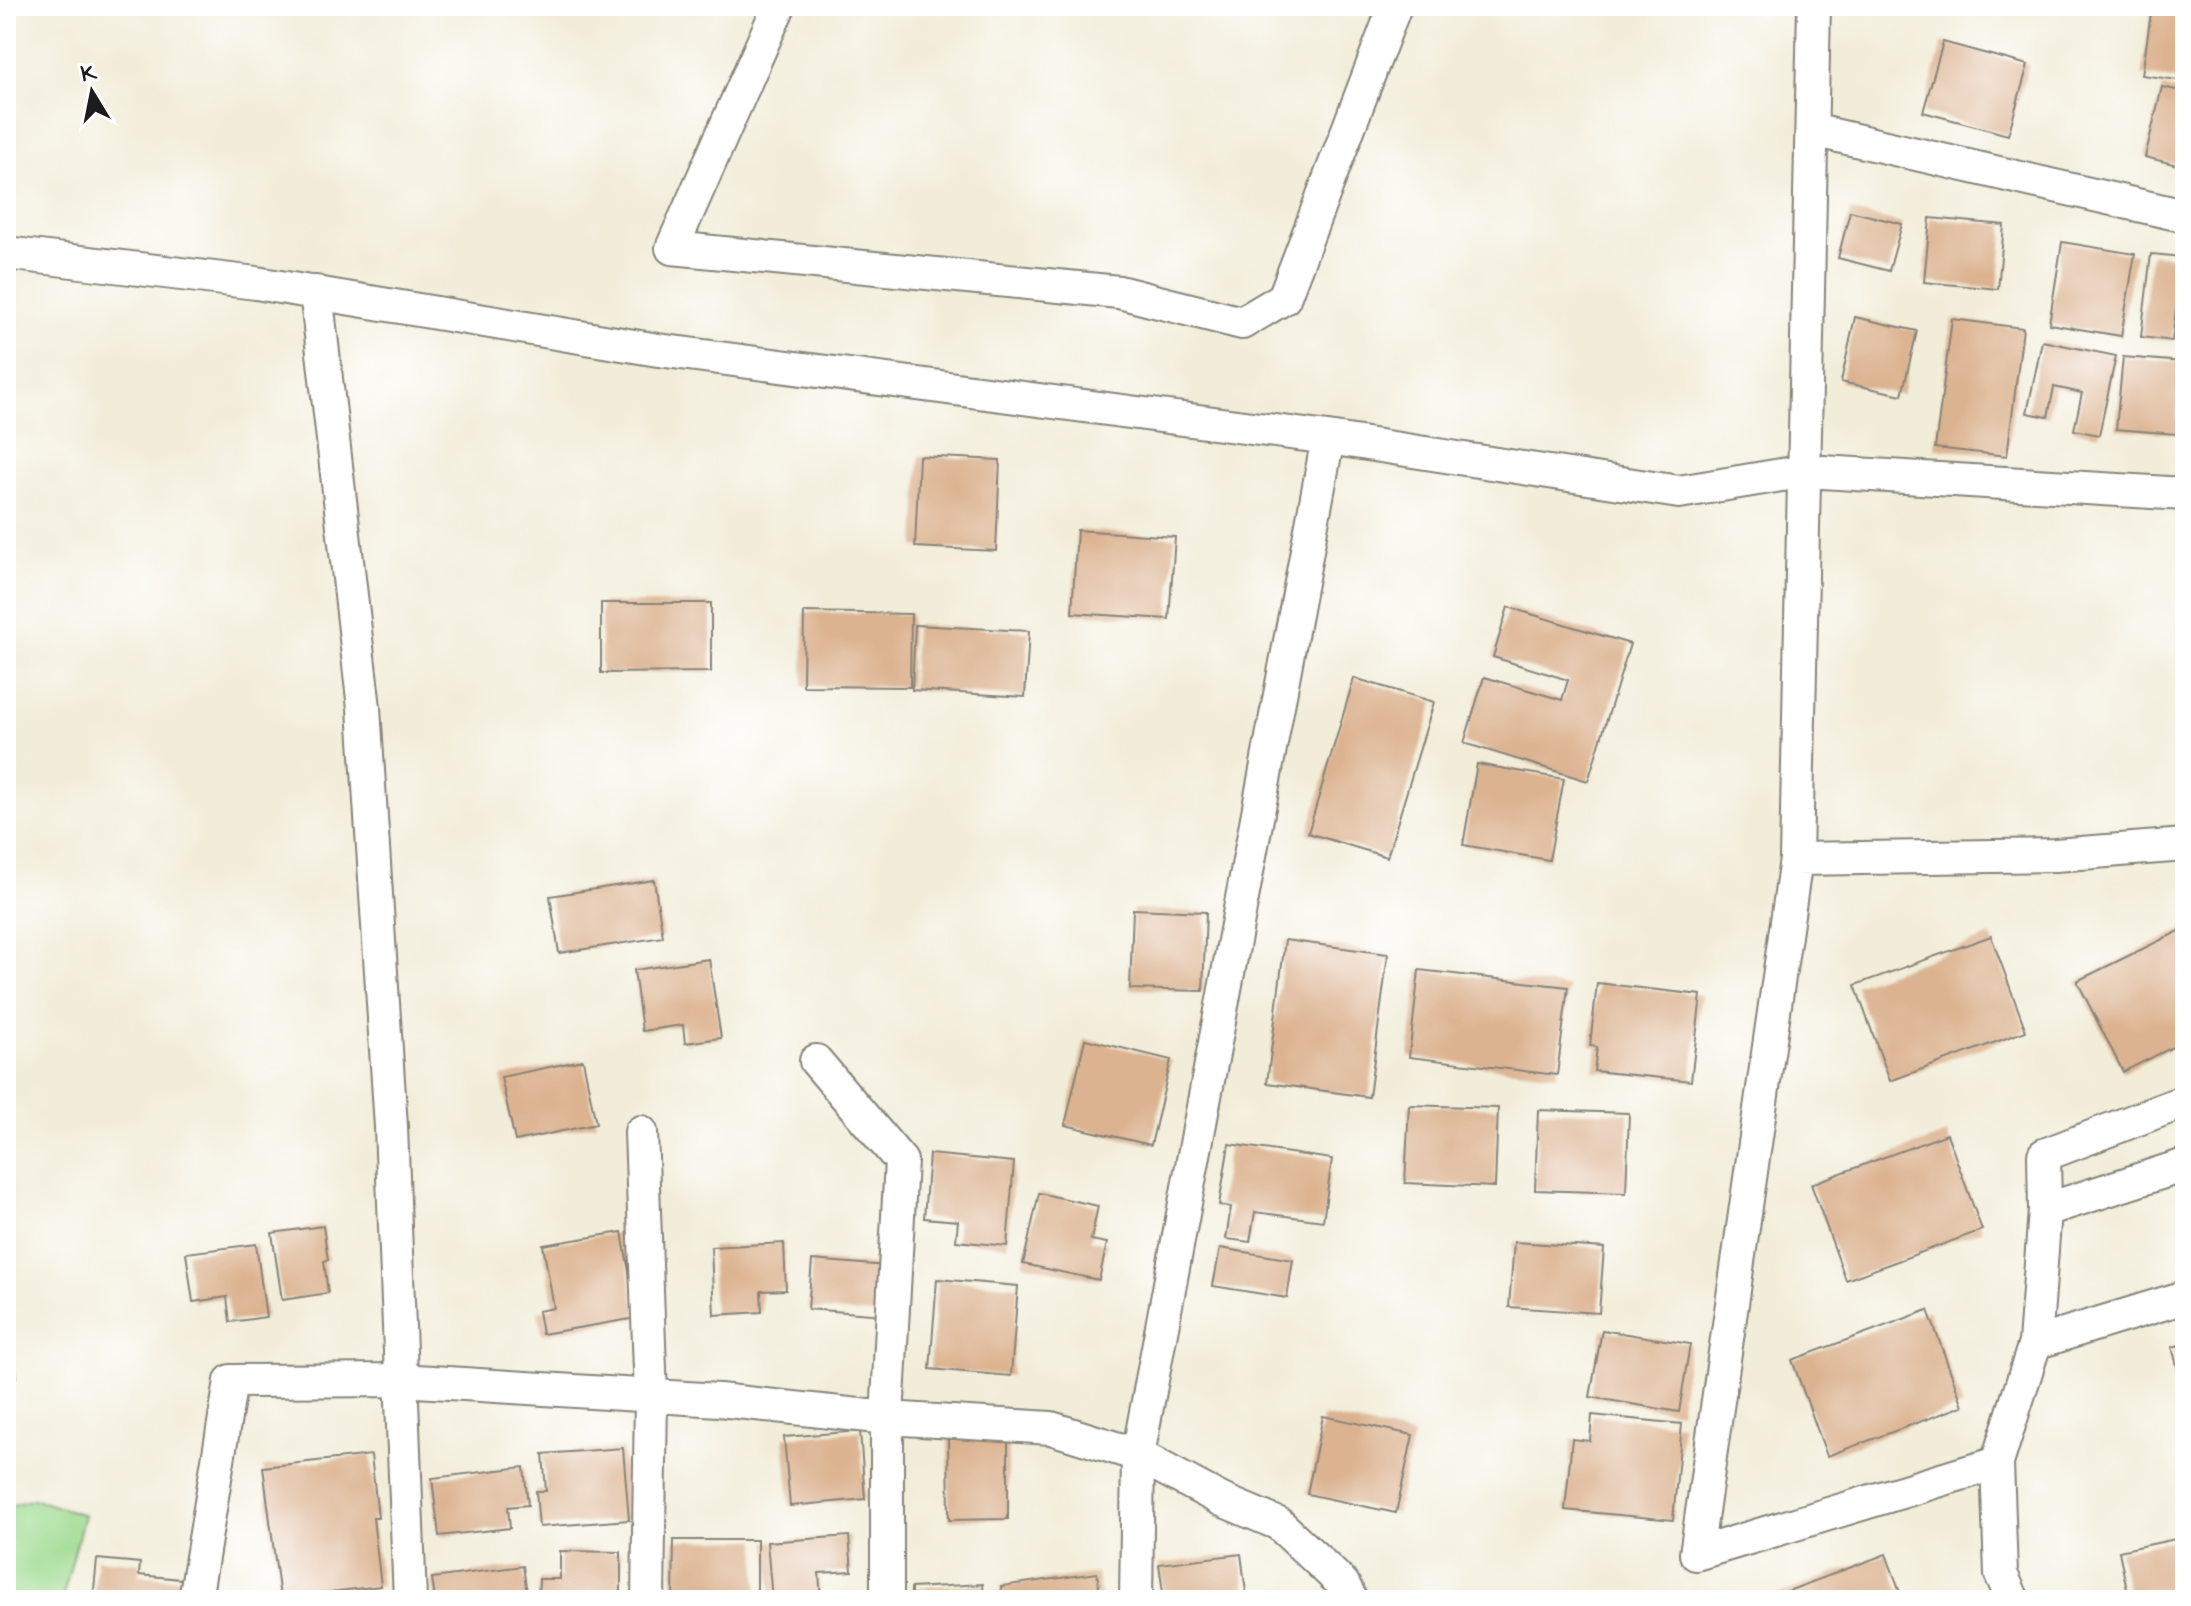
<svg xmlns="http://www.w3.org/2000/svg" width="2191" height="1606" font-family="Mynerve,sans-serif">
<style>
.green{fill:#9dda8e;stroke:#5c7b55;stroke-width:2}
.building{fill:#dcb390}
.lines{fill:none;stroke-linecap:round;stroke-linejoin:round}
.minor-casing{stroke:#87847a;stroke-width:36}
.minor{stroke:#fff;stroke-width:32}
</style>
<rect width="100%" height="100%" fill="#fff"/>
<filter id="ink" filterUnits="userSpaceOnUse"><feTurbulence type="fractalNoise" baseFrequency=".0125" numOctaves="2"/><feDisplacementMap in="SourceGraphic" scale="16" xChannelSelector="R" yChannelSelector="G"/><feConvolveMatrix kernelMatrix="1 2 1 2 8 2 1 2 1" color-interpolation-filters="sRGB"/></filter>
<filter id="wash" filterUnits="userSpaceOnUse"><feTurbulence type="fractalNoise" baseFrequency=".006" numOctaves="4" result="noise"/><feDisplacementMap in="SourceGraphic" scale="32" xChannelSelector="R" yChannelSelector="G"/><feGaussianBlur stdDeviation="1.8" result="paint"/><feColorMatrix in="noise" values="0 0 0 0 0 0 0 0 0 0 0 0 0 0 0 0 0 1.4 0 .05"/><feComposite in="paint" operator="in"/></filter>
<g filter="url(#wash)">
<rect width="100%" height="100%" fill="#f2edd9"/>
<path class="green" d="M33 1499 84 1515 62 1600H6V1507Z"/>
<g id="blocks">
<path class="building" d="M2152 6H2185V81L2142 75Z
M1943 42 2028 65 2008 135 1923 112Z
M2162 87 2185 92V167L2145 157Z
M1850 211 1902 224 1889 271 1838 258Z
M1930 218 2004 225 1998 289 1924 282Z
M2062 242 2135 254 2121 336 2049 324Z
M2151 254 2183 257 2172 341 2141 337Z
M1855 317 1917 331 1902 395 1841 382Z
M1952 319 2023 328 2007 456 1935 448Z
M2042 341 2116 356 2099 435 2074 430 2082 393 2054 387 2048 417 2027 413Z
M2123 357 2183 362 2176 434 2116 429Z
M919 456 1000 460 996 551 915 547Z
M1077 530 1175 537 1169 619 1072 613Z
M601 603H711V672L601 673Z
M1508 607 1630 644 1588 781 1464 743 1484 677 1562 700 1568 680 1493 657Z
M804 612 911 614 910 687 803 686Z
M915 625 1029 631 1025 697 912 690Z
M1354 678 1434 702 1387 857 1308 833Z
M1477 764 1564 779 1549 860 1463 845Z
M654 880 663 937 559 953 550 896Z
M1133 909 1206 912 1203 991 1130 989Z
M2185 928V1041L2123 1072 2077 981Z
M1991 936 2026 1031 1890 1081 1855 985Z
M1285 940 1388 954 1369 1097 1267 1083Z
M709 959 721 1038 685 1043 683 1025 642 1031 634 970Z
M1419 970 1568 987 1557 1075 1409 1057Z
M1597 983 1701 995 1691 1081 1594 1071 1597 1047 1590 1046Z
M1085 1039 1171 1060 1151 1145 1065 1125Z
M583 1060 596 1124 515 1141 501 1077Z
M1409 1105 1498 1108 1495 1187 1405 1183Z
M1538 1110 1629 1113 1626 1193 1535 1190Z
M1947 1134 1982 1230 1846 1280 1811 1184Z
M1229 1144 1332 1159 1323 1221 1255 1212 1250 1242 1226 1239 1231 1207 1219 1205Z
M929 1154 1014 1162 1007 1246 956 1241 958 1221 924 1218Z
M1039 1193 1098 1206 1091 1240 1107 1243 1099 1280 1023 1264Z
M323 1226 328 1260 324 1261 328 1293 282 1300 272 1233Z
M622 1232 637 1318 542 1334 538 1311 554 1308 543 1245Z
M1514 1242 1604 1248 1599 1313 1509 1307Z
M784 1243 786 1290 761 1291 762 1312 714 1315 711 1247Z
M256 1244 266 1317 230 1322 227 1297 193 1302 186 1253Z
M1220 1248 1293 1260 1287 1298 1213 1286Z
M812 1260 887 1266 883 1315 808 1309Z
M937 1279 1018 1286 1011 1376 930 1369Z
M1928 1310 1963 1406 1827 1456 1792 1360Z
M1602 1330 1690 1344 1679 1412 1590 1397Z
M2185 1344V1392H2184L2172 1347Z
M6 1346 16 1377 6 1380Z
M1592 1415 1682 1424 1673 1520 1565 1510 1572 1439 1590 1441Z
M1323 1416 1413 1435 1396 1513 1307 1494Z
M860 1431 865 1499 790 1506 784 1437Z
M948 1439H1008V1519L949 1520Z
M623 1448 629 1520 539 1527 536 1491H546L543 1454Z
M371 1455 378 1518H373L381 1586 280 1598 263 1467Z
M524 1467 528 1505 508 1507 510 1528 439 1536 432 1478Z
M849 1536 852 1571 819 1573 821 1600H772L767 1542Z
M2185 1537V1600H2129L2119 1551Z
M674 1540H757V1600H673Z
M560 1551 621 1552V1600H538L539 1579H560Z
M1241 1554 1247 1600H1164L1159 1564Z
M1886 1554 1903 1600H1764Z
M97 1559 140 1563 139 1575 181 1579 179 1600H93Z
M523 1566 528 1600H435L432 1578Z
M1097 1573 1101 1600H1003L1001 1586Z
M983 1584 984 1600H911V1588Z"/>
</g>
</g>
<g filter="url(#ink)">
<use href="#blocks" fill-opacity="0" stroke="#87847a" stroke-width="2"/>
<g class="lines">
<defs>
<path id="minor" d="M779 6 672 248 1119 292 1242 323 1284 298 1395 6
M1814 6 1796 859 2055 855 2185 845
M1812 130 2185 216
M6 253 256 283 658 350 1328 438 1679 492 1806 471 2185 494
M316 292 364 708 391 1127 410 1600
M1796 859 1696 1554 1997 1463
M816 1061 901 1161 887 1418V1600
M641 1132 651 1396 648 1600
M2045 1210 2185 1165
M2035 1343 2185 1297
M195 1600 231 1381 401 1380 719 1400 887 1418 1051 1428 1138 1455 1222 1500 1279 1524 1343 1584 1351 1600
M1136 1600 1138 1455 1328 438
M2013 1600 2001 1574 1997 1463 2035 1343 2045 1210 2044 1155 2185 1101"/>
</defs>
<use href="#minor" class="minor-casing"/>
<use href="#minor" class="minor"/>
</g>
</g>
<rect width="2191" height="1606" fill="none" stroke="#fff" stroke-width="32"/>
<g transform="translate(92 92) rotate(350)" stroke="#ffffff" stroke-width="6" paint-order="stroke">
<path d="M0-6L14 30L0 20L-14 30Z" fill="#1c1c1c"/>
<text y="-12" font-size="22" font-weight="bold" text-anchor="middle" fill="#1c1c1c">K</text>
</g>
</svg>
